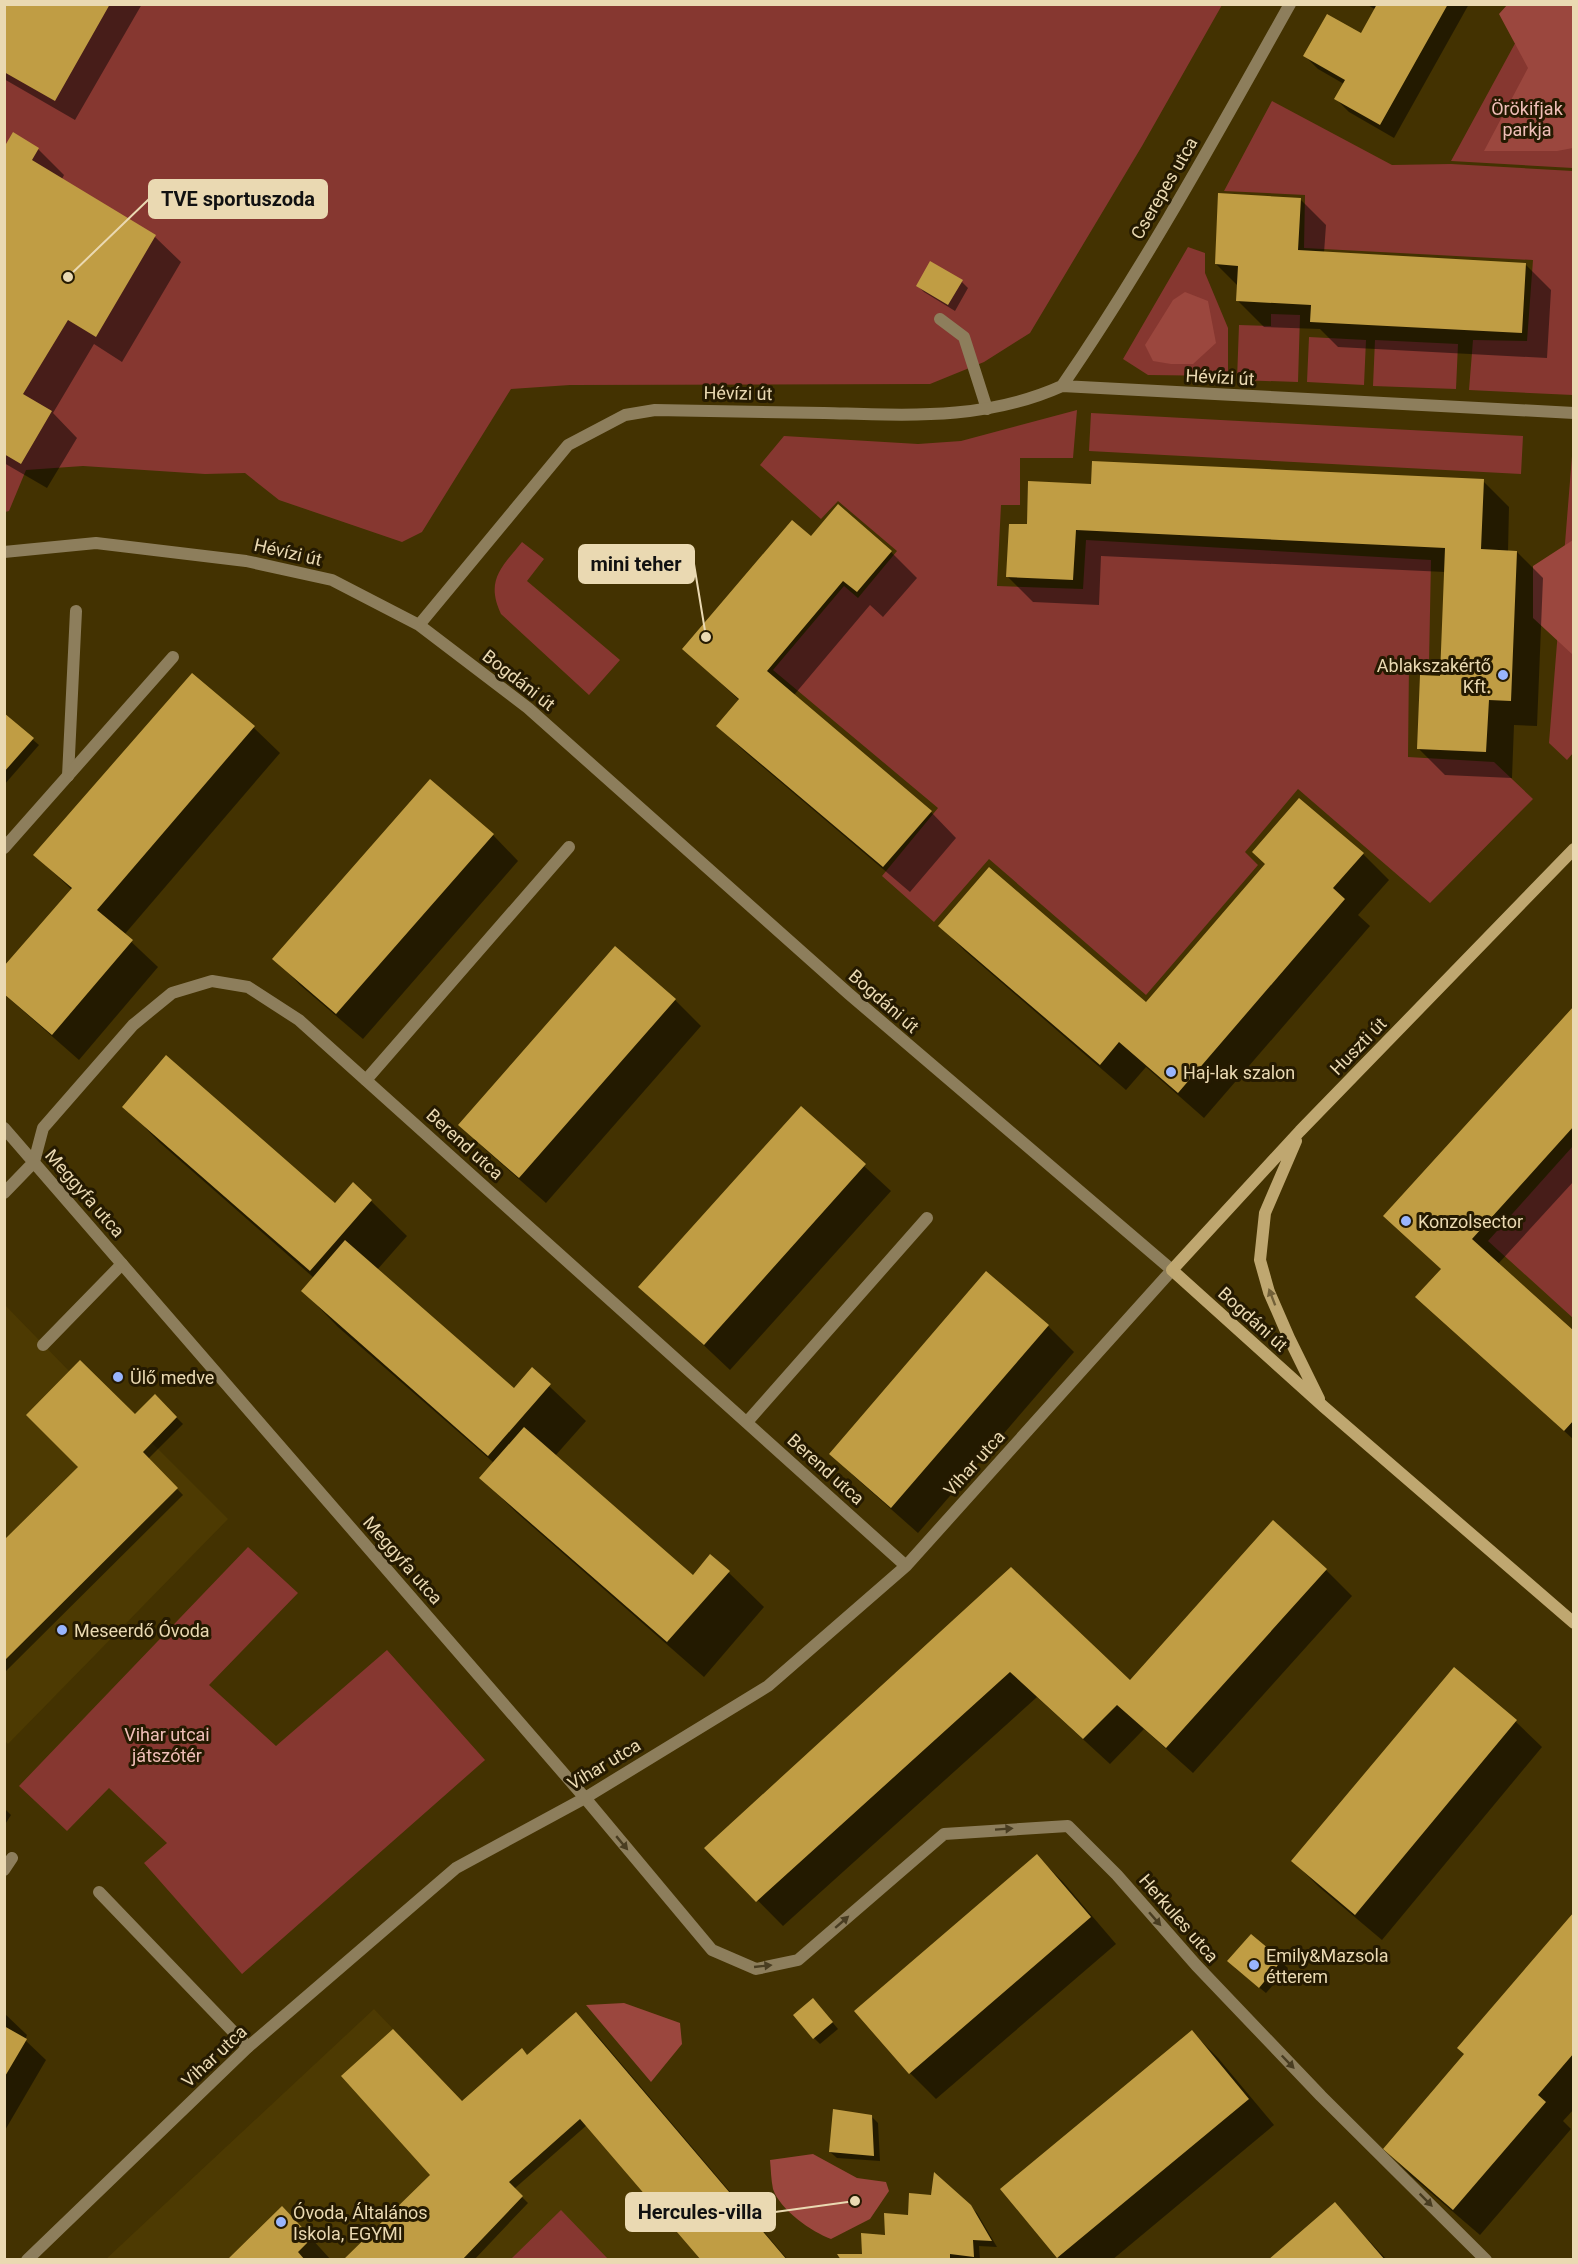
<svg xmlns="http://www.w3.org/2000/svg" width="1578" height="2264" font-family="Roboto,sans-serif">
<style>
.built{fill:#4d3a02}
.green{fill:#863730}
.forest{fill:#9b473e}
.shadow{fill:#0007}
.building{fill:#c09d44}
.lines{fill:none;stroke-linecap:round;stroke-linejoin:round}
.lane{stroke:#8d7e5c;stroke-width:12}
.street{stroke:#8d7e5c;stroke-width:12}
.secondary{stroke:#bfa770;stroke-width:12}
.oneway{fill:#726038}
.oneway2{fill:#493d21}
.poi-dot{fill:#99b5fd;stroke:#251a01;stroke-width:2}
.labels{text-anchor:middle;dominant-baseline:central;stroke-width:6;stroke-linejoin:round;paint-order:stroke}
.park-label{font-size:18px;fill:#f0bfb8;stroke:#251a01}
.street-label{font-size:18px;fill:#ead9b2;stroke:#251a01}
.poi-label{font-size:18px;fill:#ead9b2;stroke:#251a01;text-anchor:start}
.leader{fill:none;stroke:#ead9b2;stroke-width:2}
.callout-dot{fill:#ead9b2;stroke:#251a01;stroke-width:2}
.callout{fill:#ead9b2;stroke:#ead9b2;stroke-width:2}
.callout-label{font-size:20px;text-anchor:middle;font-weight:bold;fill:#111}
</style>
<rect width="100%" height="100%" fill="#433201"/>
<path class="built" d="M4 1304 69 1371 80 1360 135 1414 155 1394 177 1417 152 1443 228 1519 8 1744 4 1740Z
M374 2009 462 2101 522 2048 528 2054 576 2012 787 2259 105 2260Z"/>
<path class="green" d="M4 5H1222L1142 146 1030 333 984 362 930 384 570 385 511 389 422 532 402 542 279 500 245 473 205 474 83 466 26 470 9 511 5 512Z
M1536 5H1573V168L1451 161Z
M1272 101 1392 165 1451 164 1573 171V395L1469 390 1473 340 1527 341 1533 260 1304 248 1305 195 1224 191Z
M1188 247 1205 253V273L1228 328V376L1148 375 1123 359Z
M1271 314 1300 315 1298 382 1237 380 1239 325 1271 326Z
M1309 337 1366 340 1364 385 1307 382Z
M1375 340 1458 344 1456 389 1373 386Z
M1077 410 1073 458H1020V505H1001L997 586 1083 589 1086 540 1431 560 1429 663H1409L1408 757 1494 762 1533 799 1430 903 1298 789 1245 852 1258 865 1146 995 989 859 934 922 882 876 938 808 773 670 844 586 858 598 897 551 838 501 821 519 760 465 784 436 918 444 961 441Z
M1091 413 1523 436 1521 474 1089 451Z
M1573 455V753L1567 760 1549 743 1572 456Z
M522 542 544 559 527 581 620 660 589 695 501 614C485 580 502 567 522 542Z
M1573 1146V1318L1488 1241Z
M248 1547 298 1593 209 1685 276 1746 387 1650 485 1760 242 1974 144 1863 167 1843 109 1788 67 1831 19 1786Z
M561 2210 608 2259H511Z"/>
<path class="forest" d="M1507 5H1573V148L1557 151H1484L1528 68 1499 14Z
M1185 292 1208 301 1216 343 1193 364H1171L1153 361 1145 345 1173 300Z
M1573 540V655L1533 618V566Z
M624 2003 680 2023 682 2044 651 2082 586 2005Z
M813 2154 857 2178 886 2182 889 2191 870 2219 831 2239C812 2232 780 2210 773 2189 771 2180 771 2170 770 2160Z"/>
<path class="shadow" d="M4 4H142L75 120 4 79Z
M1366 4H1469L1394 138 1349 112 1336 99 1344 84 1318 69 1305 56 1361 35 1376 10Z
M4 144 38 149 64 175 62 179 155 237 181 262 122 362 94 344 53 413 77 438 47 488 4 463Z
M1300 199 1326 225 1324 253 1525 264 1551 290 1547 358 1338 347 1320 329 1264 327 1238 301V286L1216 264Z
M962 282 968 288 955 311 924 292 918 286Z
M1483 481 1509 507 1508 552H1517L1543 578 1537 726 1514 725 1512 778 1445 775 1419 749 1441 677 1445 572 1101 556 1099 605 1033 602 1007 576 1028 526 1092 486Z
M811 538 891 552 917 578 883 617 870 605 794 695 931 812 956 838 910 892 744 751 718 726 740 701 684 649Z
M193 675 254 728 280 753 124 935 158 967 79 1060 4 994 72 890 35 855Z
M4 715 39 745 4 785Z
M493 835 518 861 363 1039 300 985 275 959Z
M1363 854 1389 880 1358 915 1370 926 1204 1118 1146 1067 1126 1090 965 951 940 926 1146 1004Z
M615 948 675 1000 701 1026 546 1203 486 1150 460 1124Z
M1574 1009V1181L1498 1264 1574 1333V1440L1417 1297 1442 1270 1385 1216Z
M124 1106 336 1205 371 1201 407 1236 377 1270 514 1390 532 1370 586 1421 555 1456 693 1577 728 1572 764 1607 704 1677 517 1513 481 1478 494 1463 338 1327 303 1291 314 1278 159 1142Z
M801 1108 891 1191 730 1370 641 1286Z
M1048 1326 1074 1352 918 1533 857 1479 831 1454Z
M155 1396 183 1424 148 1459 183 1495 4 1673V1542Z
M1011 1569 1131 1682 1326 1570 1352 1596 1193 1773 1144 1729 1110 1764 1037 1697 783 1926 706 1848Z
M1454 1669 1516 1722 1542 1747 1382 1940 1319 1887 1293 1861Z
M4 1808 11 1815 4 1826Z
M1037 1856 1063 1882 1116 1944 936 2099 910 2073Z
M1574 1915V2109L1563 2121 1571 2129 1480 2235 1410 2175 1385 2149 1466 2055Z
M1251 1936 1288 1968 1266 1993 1235 1968Z
M819 2006 838 2029 820 2044 814 2038Z
M4 2013 27 2035 25 2040 46 2060 4 2132Z
M576 2014 596 2034 788 2260H703L587 2125 514 2189 528 2203 474 2260H345L433 2176 462 2103 528 2056Z
M1192 2032 1218 2058 1274 2125 1112 2260H1060L1058 2257Z
M871 2116 878 2123 880 2161 837 2158 830 2152Z
M1335 2204 1387 2260H1271Z
M970 2206 977 2213 997 2247 979 2246 980 2260H842L864 2256 909 2217Z
M302 2228 331 2260H229Z"/>
<path class="building" d="M4 4H110L55 101 4 72Z
M1377 4H1448L1380 125 1334 99 1345 80 1303 56 1327 14 1361 33Z
M13 132 39 148 32 160 156 235 96 337 68 320 23 394 52 411 21 464 4 454V143L6 144Z
M1218 193 1301 198 1298 250 1526 263 1522 333 1310 322 1311 305 1236 301 1238 266 1215 264Z
M930 261 963 280 948 305 916 286Z
M1092 461 1484 479 1481 549 1517 551 1511 701 1489 700 1486 752 1417 749 1420 675 1440 676 1445 548 1076 530 1073 580 1006 577 1009 524H1027L1028 481 1091 484Z
M838 504 892 551 857 592 843 581 767 671 932 811 883 867 716 726 739 699 682 649 792 520 811 536Z
M192 673 255 726 97 910 133 940 52 1035 4 994V966L72 888 33 855Z
M4 713 34 738 4 772Z
M430 779 494 834 336 1014 272 959Z
M1299 798 1364 853 1333 888 1345 899 1178 1093 1119 1042 1100 1065 938 926 989 867 1146 1002 1265 864 1252 852Z
M615 946 676 999 519 1178 458 1125Z
M1574 1006V1126L1472 1239 1574 1331V1420L1564 1431 1415 1297 1441 1269 1383 1216Z
M166 1055 335 1203 353 1182 372 1200 310 1271 122 1107Z
M801 1106 866 1164 704 1345 638 1287Z
M345 1240 514 1388 532 1367 551 1384 488 1456 301 1291Z
M986 1271 1049 1325 891 1508 829 1454Z
M80 1360 135 1414 155 1394 177 1417 143 1452 178 1488 4 1661V1540L78 1467 26 1415Z
M524 1427 693 1575 710 1554 730 1571 667 1642 479 1478Z
M1273 1520 1327 1569 1166 1748 1117 1705 1083 1739 1010 1672 756 1902 704 1848 1011 1567 1130 1680Z
M1454 1667 1517 1720 1355 1915 1291 1861Z
M1037 1854 1091 1917 909 2074 854 2011Z
M1574 1912V2053L1538 2095 1546 2102 1453 2210 1383 2149 1464 2054 1457 2048Z
M1251 1934 1282 1960 1259 1988 1227 1961Z
M813 1998 833 2022 813 2039 793 2015Z
M576 2012 787 2260H701L580 2119 509 2182 523 2196 462 2260H343L430 2175 341 2076 393 2029 462 2101 522 2048 527 2055Z
M4 2026 27 2039 4 2078Z
M1192 2030 1249 2099 1057 2258 1000 2189Z
M833 2109 872 2115 874 2156 829 2152Z
M934 2172 971 2205 992 2241 973 2240 974 2257 950 2254V2260H841L837 2254H862L861 2233 885 2235 884 2213 908 2215 909 2193 931 2195Z
M1335 2202 1385 2260H1268Z
M282 2206 312 2238 298 2252 305 2260H227Z"/>
<g class="lines">
<path class="lane" d="M940 319 964 337 987 409
M68 776 76 611
M366 1080 569 847
M43 1345 122 1264
M747 1422 927 1218
M4 1870 12 1858
M99 1892 248 2047"/>
<path class="street" d="M1062 386C1146 264 1217 134 1290 4
M4 552 96 543 246 561 332 580 419 625 528 708 849 994 1172 1270 906 1566 768 1686 585 1798 456 1868 248 2047 27 2260
M419 625 568 445 625 415 655 410C712 411 768 412 824 413 907 415 984 421 1062 386L1574 413
M4 848 173 657
M4 1128 585 1798 712 1950 756 1969 798 1960 944 1834 1068 1826 1117 1875 1196 1965 1321 2096 1486 2260
M4 1193 34 1162 43 1128 133 1025 172 993 212 981 248 987 299 1020 906 1566"/>
<path class="secondary" d="M1574 849 1300 1131 1172 1270 1324 1407 1574 1623
M1296 1141 1265 1213 1260 1260 1269 1292 1289 1338 1319 1399"/>
</g>
<defs><path id="oneway-solid" d="M-6-.8H1V-3.2L6.5 0L1 3.2V.8H-6Z" transform="scale(1.5)"/></defs>
<use class="oneway" href="#oneway-solid" transform="translate(1272 1297) rotate(-111)"/>
<g class="oneway2">
<use href="#oneway-solid" transform="translate(1004 1829) rotate(-4)"/>
<use href="#oneway-solid" transform="translate(622 1843) rotate(50)"/>
<use href="#oneway-solid" transform="translate(1155 1919) rotate(49)"/>
<use href="#oneway-solid" transform="translate(842 1922) rotate(-41)"/>
<use href="#oneway-solid" transform="translate(763 1966) rotate(-6)"/>
<use href="#oneway-solid" transform="translate(1288 2062) rotate(46)"/>
<use href="#oneway-solid" transform="translate(1426 2200) rotate(45)"/>
</g>
<g class="poi-dot">
<circle cx="1503" cy="675" r="6"/>
<circle cx="1171" cy="1072" r="6"/>
<circle cx="1406" cy="1221" r="6"/>
<circle cx="118" cy="1377" r="6"/>
<circle cx="62" cy="1630" r="6"/>
<circle cx="1254" cy="1965" r="6"/>
<circle cx="281" cy="2222" r="6"/>
</g>
<g class="labels">
<g class="park-label">
<text x="1527" y="108">Örökifjak<tspan x="1527" dy="21">parkja</tspan></text>
<text x="167" y="1734">Vihar utcai<tspan x="167" dy="21">játszótér</tspan></text>
</g>
<g class="street-label">
<text transform="translate(1164 188) rotate(-60)">Cserepes utca</text>
<text transform="translate(1220 377) rotate(3)">Hévízi út</text>
<text transform="translate(738 393) rotate(1)">Hévízi út</text>
<text transform="translate(288 552) rotate(13)">Hévízi út</text>
<text transform="translate(519 680) rotate(38)">Bogdáni út</text>
<text transform="translate(884 1001) rotate(41)">Bogdáni út</text>
<text transform="translate(1358 1046) rotate(-46)">Huszti út</text>
<text transform="translate(465 1144) rotate(42)">Berend utca</text>
<text transform="translate(85 1193) rotate(49)">Meggyfa utca</text>
<text transform="translate(1253 1319) rotate(42)">Bogdáni út</text>
<text transform="translate(974 1463) rotate(-48)">Vihar utca</text>
<text transform="translate(826 1469) rotate(42)">Berend utca</text>
<text transform="translate(403 1560) rotate(49)">Meggyfa utca</text>
<text transform="translate(604 1764) rotate(-31)">Vihar utca</text>
<text transform="translate(1179 1918) rotate(49)">Herkules utca</text>
<text transform="translate(214 2056) rotate(-43)">Vihar utca</text>
</g>
<g class="poi-label">
<text x="1491" y="665" text-anchor="end">Ablakszakértő<tspan x="1491" dy="21">Kft.</tspan></text>
<text x="1183" y="1072">Haj-lak szalon</text>
<text x="1418" y="1221">Konzolsector</text>
<text x="130" y="1377">Ülő medve</text>
<text x="74" y="1630">Meseerdő Óvoda</text>
<text x="1266" y="1955">Emily&amp;Mazsola<tspan x="1266" dy="21">étterem</tspan></text>
<text x="293" y="2212">Óvoda, Általános<tspan x="293" dy="21">Iskola, EGYMI</tspan></text>
</g>
</g>
<path class="leader" d="M68 277L149 199M706 637L694 564M855 2201L775 2212"/>
<g class="callout-dot">
<circle cx="68" cy="277" r="6"/>
<circle cx="706" cy="637" r="6"/>
<circle cx="855" cy="2201" r="6"/>
</g>
<g class="callout">
<rect x="149" y="180" width="178" height="38" rx="6"/>
<rect x="579" y="545" width="115" height="38" rx="6"/>
<rect x="626" y="2193" width="149" height="38" rx="6"/>
</g>
<g class="callout-label">
<text x="238" y="206">TVE sportuszoda</text>
<text x="636" y="571">mini teher</text>
<text x="700" y="2219">Hercules-villa</text>
</g>
<rect width="1578" height="2264" fill="none" stroke="#ead9b2" stroke-width="12"/>
</svg>
